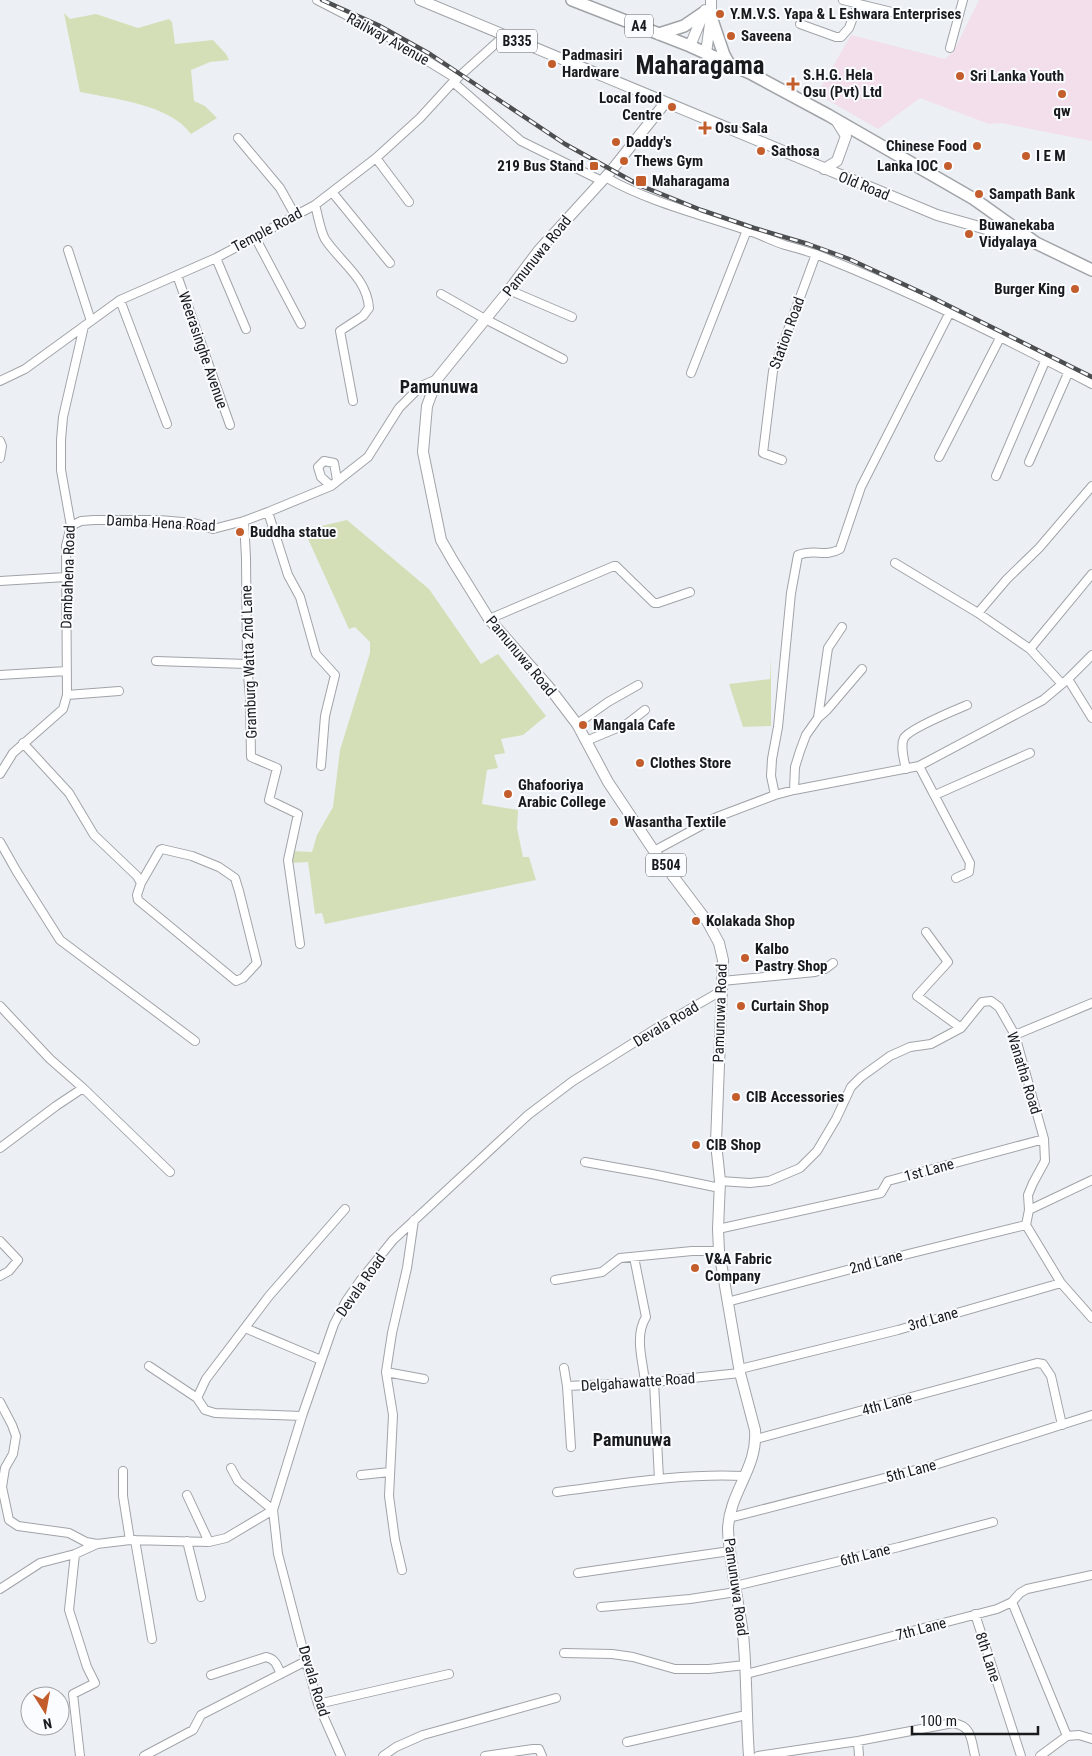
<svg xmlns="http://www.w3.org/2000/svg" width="1092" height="1756" font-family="'Roboto Condensed',sans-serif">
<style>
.education{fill:#f3deec}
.green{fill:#d5dfb7}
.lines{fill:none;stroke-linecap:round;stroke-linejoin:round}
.minor-casing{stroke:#a0a3a8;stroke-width:10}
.major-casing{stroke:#a0a3a8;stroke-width:12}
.highway-casing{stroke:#a0a3a8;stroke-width:14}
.minor{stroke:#fff;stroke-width:8}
.major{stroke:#fff;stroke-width:10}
.highway{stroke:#fff;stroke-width:11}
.rail-casing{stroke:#4c4e50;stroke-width:4.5}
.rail{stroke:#fafcff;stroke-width:2.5;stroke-dasharray:8;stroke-linecap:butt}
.poi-dot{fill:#c35e2c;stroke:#fafcff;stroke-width:2}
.labels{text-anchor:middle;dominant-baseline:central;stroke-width:4;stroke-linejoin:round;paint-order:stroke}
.shield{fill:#fafcff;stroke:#5c5e60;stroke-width:1}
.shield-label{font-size:14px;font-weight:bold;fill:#191a1c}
.poi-label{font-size:15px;font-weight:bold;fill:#191a1c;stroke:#fafcff;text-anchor:start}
.street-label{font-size:15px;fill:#191a1c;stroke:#fafcff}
.quarter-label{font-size:18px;font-weight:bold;fill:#191a1c;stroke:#fafcff}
.town-label{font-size:25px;font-weight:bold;fill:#191a1c;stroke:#fafcff}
</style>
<rect width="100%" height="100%" fill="#eceff4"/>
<path class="education" d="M979 0H1092V141L1001 123 989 124 920 98 878 129 817 94 851 35 945 59 954 51Z"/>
<path class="green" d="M64 13 70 19 96 14 138 28 169 19 172 22 175 44 213 40 226 54 229 60 210 62 191 70 194 101 205 106 217 118 191 134C169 104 114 99 80 92Z
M347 520 429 589 481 664 498 654 546 716 523 735 501 739 505 753 494 755 498 768 487 770 482 804 518 810 517 828 523 857H529L536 880 325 924 322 913 315 914 308 862 291 863 293 851 312 852 317 835 333 807 340 750 370 653V642L355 627 349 629 304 530Z
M771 657V726L743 727 729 684 770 679Z"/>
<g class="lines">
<defs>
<path id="minor" d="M317 0 385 35 457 79
M843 0 904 15
M800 24 836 37H841L849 28 858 4
M950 48 963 0
M453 82 521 141 602 181
M238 138 280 188 295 215
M376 158 409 202
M605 177C649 202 699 214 746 230 760 234 772 241 785 245 796 248 807 251 818 255 912 292 1002 337 1092 384
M332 192 390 263
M315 205C318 215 320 230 325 239 340 262 367 278 369 308L363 316 340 331 353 401
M255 237 301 324
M68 250 91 321
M216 258 246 329
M177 275 230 425
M509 290 572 317
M441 294 485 319 563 359
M120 300 167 424
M691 373 747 230
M0 381 25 369 120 300 216 258 315 205 376 158 420 118 453 82 504 36
M0 441 2 446 0 458
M939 457 1001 336
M782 460 763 453 773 371 816 254
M1029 462 1069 371
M996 476 1046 359
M331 486 321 477 318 467 324 461 334 463 337 480
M268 512 288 575 300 597 316 654 335 675 325 716 321 766
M244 521 246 558 247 664 250 697 251 757 277 768 269 800 298 814 288 860 300 944
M71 526 81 521 94 520H159L194 523 213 529 244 521 268 512 331 486 368 457 399 408 421 386 437 379
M895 563 978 613 1030 649 1062 684
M0 581 66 577
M978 613 1007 579 1039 548 1092 486
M489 619 614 566H616L654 603H658L690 592
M1030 649 1092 574
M156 661 247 664
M0 675 67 671
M1068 679 1092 718
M67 695 119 691
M818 718 827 710 862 669
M577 724 608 702 638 685
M586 741 627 724 645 710
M23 743 69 793 94 835 137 876 141 883 137 895 138 900 236 981 243 978 257 963 239 891 235 878 219 867 192 856 162 849 160 850 141 883
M919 766 970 863 969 872 956 878
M906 769C904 760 900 746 904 738 909 729 955 710 967 705
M0 774 13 753 63 709 67 695 66 546 71 526 61 470V440L63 417 84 326
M794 790 795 767 800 751 806 735 818 718 828 648 842 627
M775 795 771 776 772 759 778 727 791 593 798 555C816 548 824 558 840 549L861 487 950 312
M935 795 1030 753
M0 842 17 872 60 940 195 1041
M654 851 717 817 775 795 794 790 919 766 1043 700 1068 679 1092 655
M926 932 948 962 917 996 961 1028
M722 981 815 972 825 969 833 963
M0 1006 50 1059 83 1088 170 1172
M1015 1035 1092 1003
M0 1148 56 1106 83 1088
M585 1162 652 1174 720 1188
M720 1181 750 1183 769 1181 800 1168 817 1151 836 1119 851 1087 861 1077 890 1056 910 1047 931 1044 961 1028 982 1002 991 1001 999 1007 1015 1035 1044 1139
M1026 1225 1029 1210 1092 1180
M718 1229 881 1193 888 1181 1044 1139 1045 1161 1033 1183 1028 1195 1029 1210
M0 1241 18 1260 9 1271 0 1276
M634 1257 646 1317C634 1336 643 1361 645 1382
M555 1280 602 1272 620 1258 692 1251H719
M1061 1283 1092 1318
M727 1302 896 1257 1026 1225
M245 1328 321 1360
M149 1366 197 1398 205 1410 215 1413 302 1416
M564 1368 567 1386
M740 1369 898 1330 1061 1283 1026 1225
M386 1372 424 1379
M654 1382 659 1479
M197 1398 206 1379 269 1296 345 1209
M0 1402 12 1425 16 1436 13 1454 5 1468 2 1487 9 1520 18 1526 69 1533 86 1542 97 1544 130 1540 209 1542 226 1538 273 1510 238 1481 231 1468
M756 1439 1037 1363 1043 1364 1051 1376 1062 1425
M571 1447 567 1386 654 1382 740 1373
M123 1471V1496L130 1540
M361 1475 390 1472
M557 1492C619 1484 681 1473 744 1476
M187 1495 209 1542
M729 1518 935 1465 1092 1415
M135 1540 152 1639
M187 1541 201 1597
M75 1554 69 1610 87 1667 95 1683 73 1694 80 1756
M402 1570 395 1540 389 1496 393 1415 386 1372 392 1333 407 1268 414 1220
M578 1573 730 1551
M735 1586 899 1547 993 1522
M0 1589 40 1563 75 1554 97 1544
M1012 1602 1067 1736 1040 1756
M601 1607 690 1599 736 1592
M975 1614 1021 1756
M564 1653 612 1654 633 1657 675 1669H709L745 1665
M746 1674 997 1609 1012 1602 1020 1593 1027 1589 1092 1575
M211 1675 266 1657C276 1659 277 1666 281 1674
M318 1704 449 1674
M1067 1736 1079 1735 1092 1739
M858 1741 859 1756
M627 1742 746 1715
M144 1756 193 1730 201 1715 306 1661
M341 1756 318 1704 306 1661 278 1554 273 1510 302 1416 334 1324 346 1301 360 1281 393 1240 528 1115 573 1081 657 1028 721 991
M383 1756 396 1747 423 1735 556 1698
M485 1756 533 1749H539L542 1756
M758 1756 858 1741 953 1723C972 1726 971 1739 975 1756"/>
<path id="major" d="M420 0 937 215 1032 242
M690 46 705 10
M706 53 711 17V0
M665 103 611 171 539 250 509 290 437 379 427 406 423 452 441 540 453 561 489 619 548 686 577 724 608 782 654 851 707 921 719 943 723 960 716 1143 720 1181 718 1229 719 1251 740 1373 755 1430C758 1468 730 1491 728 1528 728 1536 729 1543 730 1551 733 1579 739 1606 743 1634 747 1674 746 1715 749 1756
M824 169 837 161 846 136 836 120"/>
<path id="highway" d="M572 0 690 46 750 73 828 115 974 199 1036 243 1092 270
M711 17 724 55 729 64
M659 34 684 26 703 13"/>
</defs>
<use href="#minor" class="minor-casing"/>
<use href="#major" class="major-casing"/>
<use href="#highway" class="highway-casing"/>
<use href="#minor" class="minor"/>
<use href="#major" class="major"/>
<use href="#highway" class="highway"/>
<defs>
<path id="rail" d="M322 0 378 25 430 54 565 144 639 185 701 210 754 228 808 244 849 259 929 296 1092 377"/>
</defs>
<use href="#rail" class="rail-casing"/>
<use href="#rail" class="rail"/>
</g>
<g class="poi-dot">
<circle cx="720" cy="14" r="5"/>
<circle cx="731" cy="36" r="5"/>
<circle cx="552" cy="64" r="5"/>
<circle cx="960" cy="76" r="5"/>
<path d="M790.5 76.5h5v5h5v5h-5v5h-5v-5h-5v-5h5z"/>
<circle cx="1062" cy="94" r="5"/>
<circle cx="672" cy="107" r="5"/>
<path d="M702.5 120.5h5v5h5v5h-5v5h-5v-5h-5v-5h5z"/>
<circle cx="616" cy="142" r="5"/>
<circle cx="977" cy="146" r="5"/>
<circle cx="761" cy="151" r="5"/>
<circle cx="1026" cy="156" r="5"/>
<circle cx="624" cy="161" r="5"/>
<rect x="589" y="161" width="10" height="10" rx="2.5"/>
<circle cx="948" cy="166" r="5"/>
<rect x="635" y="175" width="12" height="12" rx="2.5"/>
<circle cx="979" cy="194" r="5"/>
<circle cx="969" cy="234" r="5"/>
<circle cx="1075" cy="289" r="5"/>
<circle cx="240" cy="532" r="5"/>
<circle cx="583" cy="725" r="5"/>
<circle cx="640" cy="763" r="5"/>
<circle cx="508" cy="794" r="5"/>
<circle cx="614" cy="822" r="5"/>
<circle cx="696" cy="921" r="5"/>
<circle cx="745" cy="958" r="5"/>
<circle cx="741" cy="1006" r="5"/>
<circle cx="736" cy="1097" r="5"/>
<circle cx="696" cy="1145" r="5"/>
<circle cx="695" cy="1268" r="5"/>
</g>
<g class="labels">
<g class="shield">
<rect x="625" y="14.5" width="28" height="23" rx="4"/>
<rect x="497" y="29.5" width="40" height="23" rx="4"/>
<rect x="646" y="853.5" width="40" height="23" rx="4"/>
</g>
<g class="shield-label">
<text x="639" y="26">A4</text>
<text x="517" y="41">B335</text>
<text x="666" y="865">B504</text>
</g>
<g class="poi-label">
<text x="730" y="14">Y.M.V.S. Yapa &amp; L Eshwara Enterprises</text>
<text x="741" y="36">Saveena</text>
<text x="562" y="55">Padmasiri<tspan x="562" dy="17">Hardware</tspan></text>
<text x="803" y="75">S.H.G. Hela<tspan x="803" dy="17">Osu (Pvt) Ltd</tspan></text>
<text x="970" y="76">Sri Lanka Youth</text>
<text x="662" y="98" text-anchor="end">Local food<tspan x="662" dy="17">Centre</tspan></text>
<text x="1062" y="111" text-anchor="middle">qw</text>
<text x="715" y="128">Osu Sala</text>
<text x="626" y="142">Daddy's</text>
<text x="967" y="146" text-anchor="end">Chinese Food</text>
<text x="771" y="151">Sathosa</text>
<text x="1036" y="156">I E M</text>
<text x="634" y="161">Thews Gym</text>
<text x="584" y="166" text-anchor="end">219 Bus Stand</text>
<text x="938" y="166" text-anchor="end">Lanka IOC</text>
<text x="652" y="181">Maharagama</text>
<text x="989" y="194">Sampath Bank</text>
<text x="979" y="225">Buwanekaba<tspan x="979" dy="17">Vidyalaya</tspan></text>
<text x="1065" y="289" text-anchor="end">Burger King</text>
<text x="250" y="532">Buddha statue</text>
<text x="593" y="725">Mangala Cafe</text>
<text x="650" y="763">Clothes Store</text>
<text x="518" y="785">Ghafooriya<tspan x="518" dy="17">Arabic College</tspan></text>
<text x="624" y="822">Wasantha Textile</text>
<text x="706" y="921">Kolakada Shop</text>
<text x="755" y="949">Kalbo<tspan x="755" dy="17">Pastry Shop</tspan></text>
<text x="751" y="1006">Curtain Shop</text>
<text x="746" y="1097">CIB Accessories</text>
<text x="706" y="1145">CIB Shop</text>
<text x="705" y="1259">V&amp;A Fabric<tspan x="705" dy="17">Company</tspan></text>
</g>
<g class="street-label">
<text transform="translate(388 39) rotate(29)">Railway Avenue</text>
<text transform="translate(864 186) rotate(22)">Old Road</text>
<text transform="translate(267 230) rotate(-28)">Temple Road</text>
<text transform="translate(537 256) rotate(-51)">Pamunuwa Road</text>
<text transform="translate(787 333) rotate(-70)">Station Road</text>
<text transform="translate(203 350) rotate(71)">Weerasinghe Avenue</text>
<text transform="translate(161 523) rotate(3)">Damba Hena Road</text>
<text transform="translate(68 577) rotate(-88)">Dambahena Road</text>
<text transform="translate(521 656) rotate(50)">Pamunuwa Road</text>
<text transform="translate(249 662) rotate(-92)">Gramburg Watta 2nd Lane</text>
<text transform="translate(720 1013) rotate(-88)">Pamunuwa Road</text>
<text transform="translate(666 1024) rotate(-31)">Devala Road</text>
<text transform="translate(1024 1073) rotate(73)">Wanatha Road</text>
<text transform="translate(929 1170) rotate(-15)">1st Lane</text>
<text transform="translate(876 1262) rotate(-15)">2nd Lane</text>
<text transform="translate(361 1285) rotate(-55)">Devala Road</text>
<text transform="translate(933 1319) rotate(-16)">3rd Lane</text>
<text transform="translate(638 1382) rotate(-4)">Delgahawatte Road</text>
<text transform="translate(887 1404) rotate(-15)">4th Lane</text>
<text transform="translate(911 1471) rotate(-15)">5th Lane</text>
<text transform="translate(865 1555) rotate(-14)">6th Lane</text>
<text transform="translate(736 1587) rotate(82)">Pamunuwa Road</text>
<text transform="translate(921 1629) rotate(-15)">7th Lane</text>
<text transform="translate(988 1657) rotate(72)">8th Lane</text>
<text transform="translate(314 1681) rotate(73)">Devala Road</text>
</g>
<g class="quarter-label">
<text x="439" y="386">Pamunuwa</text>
<text x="632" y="1439">Pamunuwa</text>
</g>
<g class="town-label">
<text x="700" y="65">Maharagama</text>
</g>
</g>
<g transform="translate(45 1711) rotate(169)"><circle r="24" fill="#fafcff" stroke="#a0a2a4"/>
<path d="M0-4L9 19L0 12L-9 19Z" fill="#c35e2c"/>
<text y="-8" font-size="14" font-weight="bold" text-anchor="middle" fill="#191a1c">N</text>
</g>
<path d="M912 1726v8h126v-8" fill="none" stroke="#191a1c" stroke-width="2.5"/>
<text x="920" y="1726" font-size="15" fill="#191a1c" stroke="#fafcff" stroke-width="4" paint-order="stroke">100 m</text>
</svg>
